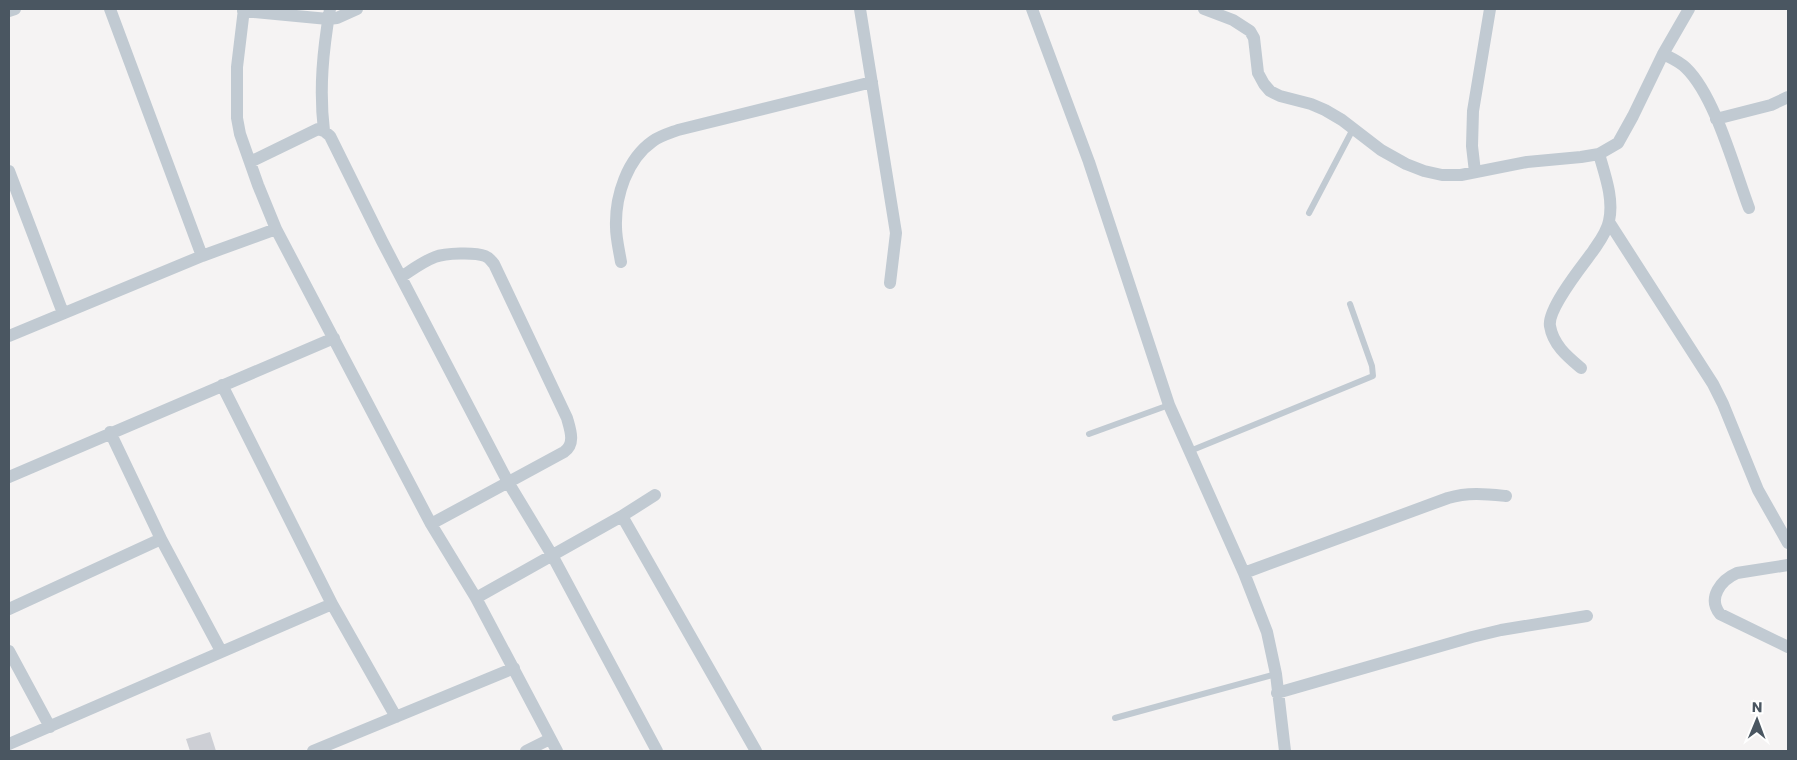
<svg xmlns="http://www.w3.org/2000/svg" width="1797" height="760" font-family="Poppins,sans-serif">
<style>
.building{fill:#cdcfd5}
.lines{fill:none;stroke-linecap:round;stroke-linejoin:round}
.lane{stroke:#c1cad2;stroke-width:6}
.street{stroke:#c1cad2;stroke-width:12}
</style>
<rect width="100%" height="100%" fill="#f5f3f3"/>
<path class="building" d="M210 732 216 751H190L186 739Z"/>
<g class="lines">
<path class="lane" d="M1309 213 1353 129
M1089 434 1169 405
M1190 451 1373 376 1372 366 1350 304
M1115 718 1276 674"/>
<path class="street" d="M110 9 202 256
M244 9 237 67V118L240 134 258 185 276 229 431 524 476 598 557 751
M860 9 896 233 890 283
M1032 9 1089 162 1169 405 1244 573 1267 632 1276 674 1285 751
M1204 9 1233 20 1250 31 1254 38 1258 73 1264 84 1270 91 1280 96 1311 104 1325 110 1342 120 1381 150 1406 164 1424 171 1442 175H1461L1527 162 1581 157 1599 154 1618 143 1633 116 1663 54 1689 9
M9 11 15 9
M243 11 328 19 337 18 357 9
M1663 54C1671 58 1679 61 1686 68 1715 96 1734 168 1749 208
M1716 119 1771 105 1788 97
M324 131C319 89 323 50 330 9
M250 162 318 129 324 131 330 136 382 241 508 482 552 555 657 751
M9 171 63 313
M1475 172 1472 146 1473 111 1490 9
M1609 222 1713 384 1723 404 1758 490 1788 543
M621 262C619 250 616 238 616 227 615 196 627 159 653 141 660 136 670 133 678 130L872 82
M401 277C412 270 422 262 435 257 445 253 475 252 485 256 490 258 491 261 494 264L567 418C570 429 576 444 564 452L431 524
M9 336 202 256 276 229
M1581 368C1568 357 1553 345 1550 326 1547 309 1582 266 1593 251 1599 242 1607 232 1609 221 1614 199 1605 175 1599 154
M222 385 332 604 396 717
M110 432 161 539 221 651
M9 477 334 338
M622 516 756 751
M1788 565 1737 573C1721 580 1707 598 1720 614L1788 647
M1244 573 1448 498C1468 492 1486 494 1506 496
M476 598 622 516 655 495
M9 609 161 539
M9 651 50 727
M1277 693 1472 637 1501 630 1587 616
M9 744 332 604
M313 751 514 668
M526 751 550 739"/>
</g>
<rect width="1797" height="760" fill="none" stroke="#4a5661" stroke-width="20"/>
<g transform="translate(1757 720) rotate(1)" stroke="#ffffff" stroke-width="4" paint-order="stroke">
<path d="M0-4L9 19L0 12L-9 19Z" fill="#4a5661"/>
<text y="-8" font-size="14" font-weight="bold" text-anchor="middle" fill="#4a5661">N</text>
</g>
</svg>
